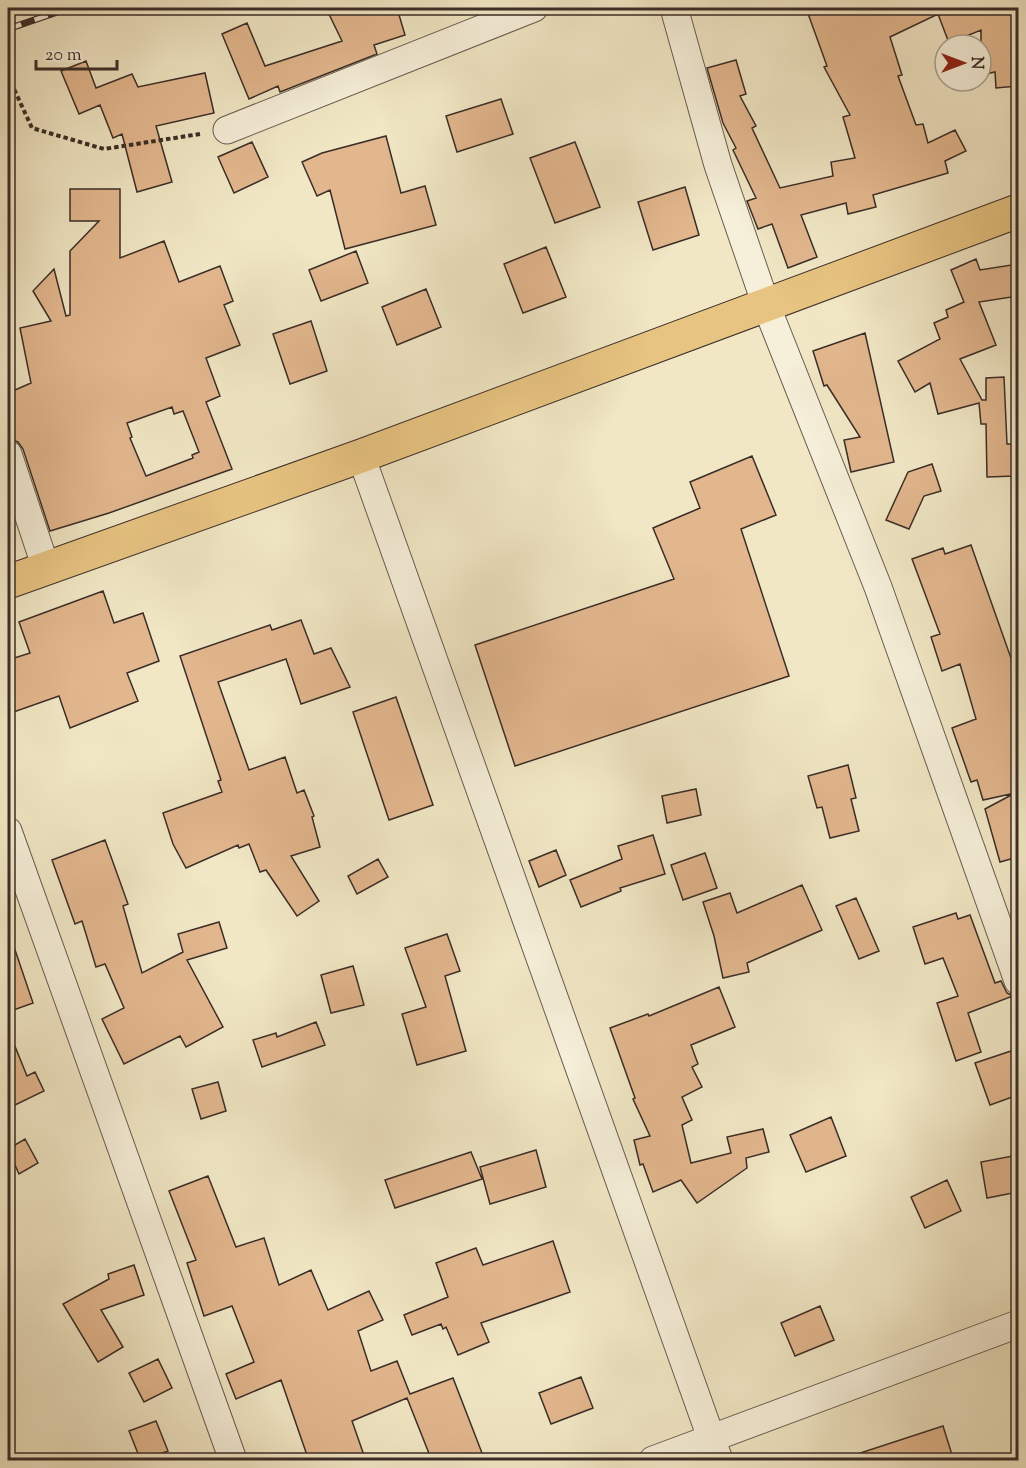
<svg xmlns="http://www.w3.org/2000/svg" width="1026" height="1468" font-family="'Sorts Mill Goudy',serif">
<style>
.building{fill:#e3b78e;stroke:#3a2d28;stroke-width:1.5;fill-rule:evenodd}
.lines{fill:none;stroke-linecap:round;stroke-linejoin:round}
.minor-casing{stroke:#685c4f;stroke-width:29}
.major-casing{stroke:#3a2d28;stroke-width:35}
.path{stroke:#3a2d28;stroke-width:4;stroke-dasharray:4.5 3;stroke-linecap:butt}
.minor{stroke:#f6efd9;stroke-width:27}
.major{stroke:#e8c482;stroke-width:33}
.rail-casing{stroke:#3a2d28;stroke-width:7}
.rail{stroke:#f6efd9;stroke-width:4.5;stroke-dasharray:14;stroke-linecap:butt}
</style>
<rect width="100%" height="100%" fill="#f1e7c5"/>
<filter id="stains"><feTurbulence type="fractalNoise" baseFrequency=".00333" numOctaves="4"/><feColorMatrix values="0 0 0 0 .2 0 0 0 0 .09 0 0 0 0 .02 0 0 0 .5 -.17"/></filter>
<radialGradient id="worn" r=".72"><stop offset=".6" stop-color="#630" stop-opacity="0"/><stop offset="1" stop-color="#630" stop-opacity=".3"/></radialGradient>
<path class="building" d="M326 8H397L405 35 374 45 377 54 280 92 278 86 249 99 222 34 247 23 265 66 342 41Z
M806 8H1018V86L996 88 995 72 981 75V30L949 43 938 14 890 37 902 75 898 76 916 125 923 124 928 143 955 130 966 151 945 161 948 173 873 195 876 207 848 214 846 203 801 215 817 257 788 268 772 224 758 229 747 201 756 198 733 150 736 148 723 123 707 68 736 60 746 94 740 96 756 126 752 128 780 188 833 176 831 162 855 158 843 117 850 115 824 67 827 66Z
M86 61 96 88 132 74 138 87 205 73 214 113 156 126 172 182 137 192 122 134 113 138 100 105 79 114 61 71Z
M501 99 513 134 457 152 446 116Z
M386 136 401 193 425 186 436 225 345 249 330 190 317 196 302 162 322 153Z
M252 142 268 177 234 193 218 157Z
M575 142 600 207 555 223 530 158Z
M685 187 699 235 653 250 638 202Z
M70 189H120V258L164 241 179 282 220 266 233 301 224 305 240 345 206 358 220 396 206 402 232 469 109 513 50 531 23 449 18 442 8 439V393L31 383 20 328 51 321 33 291 54 269 66 316 70 315V251L99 221H70ZM172 407 174 414 183 411 199 452 192 455 193 458 146 476 130 438 132 437 127 423Z
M546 247 566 297 523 313 504 264Z
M356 251 368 283 321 301 309 270Z
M976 259 980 270 1018 264V296L979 302 996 345 960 359 982 400H986V378L1004 377 1007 444H1014L1015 476 987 477 986 424H981L979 403 938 414 930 383 915 392 898 361 940 339 934 323 948 317 946 310 964 302 951 270Z
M426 289 441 327 397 345 382 307Z
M311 321 327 371 290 384 273 334Z
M865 333 894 462 851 472 844 440 860 437 827 385 824 386 813 351Z
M752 456 776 515 741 529 789 676 515 766 475 645 674 579 653 528 700 508 690 482Z
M932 464 941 491 924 496 909 529 886 520 908 472Z
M971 545 1018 678V857L1000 862 985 809 1015 793 983 800 977 780 971 782 952 728 976 719 960 664 942 671 931 637 940 634 912 559 943 548 945 554Z
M103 591 114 623 143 613 159 661 127 673 138 701 70 728 59 696 8 714V660L30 653 19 622Z
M301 620 314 654 331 648 350 687 301 704 286 659 218 682 249 770 285 757 297 793 304 790 314 816 312 817 320 847 291 856 319 901 297 916 266 870 260 872 249 844 239 848 238 845 186 868 173 844 163 813 222 792 218 781 221 780 180 656 270 625 272 630Z
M396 697 433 805 389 820 353 712Z
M848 765 856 798 851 799 859 831 830 838 822 807 817 808 808 776Z
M696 789 701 815 667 823 662 796Z
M653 835 665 874 620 888 621 891 581 907 570 880 622 859 618 846Z
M105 840 128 904 123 906 142 973 183 952 178 934 219 922 227 948 187 960 223 1027 186 1047 180 1036 124 1064 102 1019 124 1008 105 964 96 967 82 921 75 924 52 860Z
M556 850 566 875 539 887 529 861Z
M705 853 717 888 683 900 671 865Z
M378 859 388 877 357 894 348 876Z
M802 885 822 930 747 963 749 972 723 978 714 936 703 902 730 893 737 913Z
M856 898 879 951 859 959 836 906Z
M956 913 958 919 970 915 995 983 1001 981 1007 993 1013 996 968 1013 981 1052 956 1061 937 1003 958 996 943 958 925 964 913 927Z
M447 934 460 971 445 976 466 1051 417 1065 402 1014 426 1007 405 948Z
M11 938 33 1003 8 1012V939Z
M353 966 364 1005 331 1013 321 975Z
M719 987 735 1027 691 1045 698 1064 692 1067 702 1087 682 1097 692 1120 682 1125 691 1163 731 1153 727 1137 763 1129 769 1152 746 1158 747 1168 697 1203 681 1180 653 1192 643 1164 640 1165 634 1140 650 1136 633 1099 635 1098 610 1028 648 1014 649 1016Z
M316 1022 325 1045 262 1067 253 1040 276 1033 277 1037Z
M8 1029 27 1076 35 1072 44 1091 15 1105 8 1089Z
M1011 1051 1018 1070V1095L990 1105 975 1063Z
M218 1082 226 1111 201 1119 192 1089Z
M831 1117 846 1156 806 1172 790 1135Z
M25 1139 38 1163 19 1174 8 1149Z
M536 1150 546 1187 490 1204 480 1167Z
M471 1152 482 1179 395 1208 385 1180Z
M1018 1155V1192L987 1198 981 1162Z
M208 1176 236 1247 264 1238 279 1285 311 1270 328 1310 369 1291 383 1320 358 1331 371 1371 397 1361 410 1394 453 1378 482 1453 463 1461H432L407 1398 352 1421 366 1461H309L281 1380 236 1399 226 1374 254 1362 232 1306 204 1316 187 1263 196 1260 169 1191Z
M947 1180 961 1211 925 1228 911 1197Z
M553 1241 570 1292 481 1323 489 1342 458 1355 446 1327 443 1329 441 1324 412 1335 404 1315 448 1297 436 1263 476 1248 483 1265Z
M134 1265 144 1295 101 1310 123 1347 98 1362 63 1304 109 1279 108 1274Z
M820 1306 834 1340 795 1356 781 1323Z
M158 1359 172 1388 144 1402 129 1373Z
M581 1377 593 1408 551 1424 539 1393Z
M156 1421 168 1451 141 1461 129 1431Z
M943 1426 954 1461H851V1456Z"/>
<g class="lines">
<defs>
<path id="minor" d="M674 8 718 165 766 305 878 587 1018 981
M227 130 534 8
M8 454 46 568
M361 456 719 1460
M8 831 233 1460
M653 1460 1018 1324"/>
<path id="major" d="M8 582 361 456 1018 211"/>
</defs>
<use href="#minor" class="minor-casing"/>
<use href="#major" class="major-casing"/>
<path class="path" d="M8 76 32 128 104 149 200 134"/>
<use href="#minor" class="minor"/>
<use href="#major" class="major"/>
<defs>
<path id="rail" d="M8 29 69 8"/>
</defs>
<use href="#rail" class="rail-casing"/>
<use href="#rail" class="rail"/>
</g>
<rect width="1026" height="1468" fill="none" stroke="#f1e7c5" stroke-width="30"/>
<rect x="9" y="9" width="1008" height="1450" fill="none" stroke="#3a2d28" stroke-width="3"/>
<rect x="15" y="15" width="996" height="1438" fill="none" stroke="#3a2d28" stroke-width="1.5"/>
<g transform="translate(963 63) rotate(90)"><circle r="28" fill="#f6efd9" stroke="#aba192" stroke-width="1.5"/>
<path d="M0-4.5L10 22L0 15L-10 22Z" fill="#8f2418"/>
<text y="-9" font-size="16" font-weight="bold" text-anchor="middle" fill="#3a2d28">N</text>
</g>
<path d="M36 60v9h81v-9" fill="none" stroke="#3a2d28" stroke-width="3"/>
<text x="45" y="60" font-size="18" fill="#3a2d28" stroke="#f6efd9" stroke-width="4.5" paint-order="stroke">20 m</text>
<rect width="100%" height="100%" filter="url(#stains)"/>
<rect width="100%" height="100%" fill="url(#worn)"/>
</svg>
